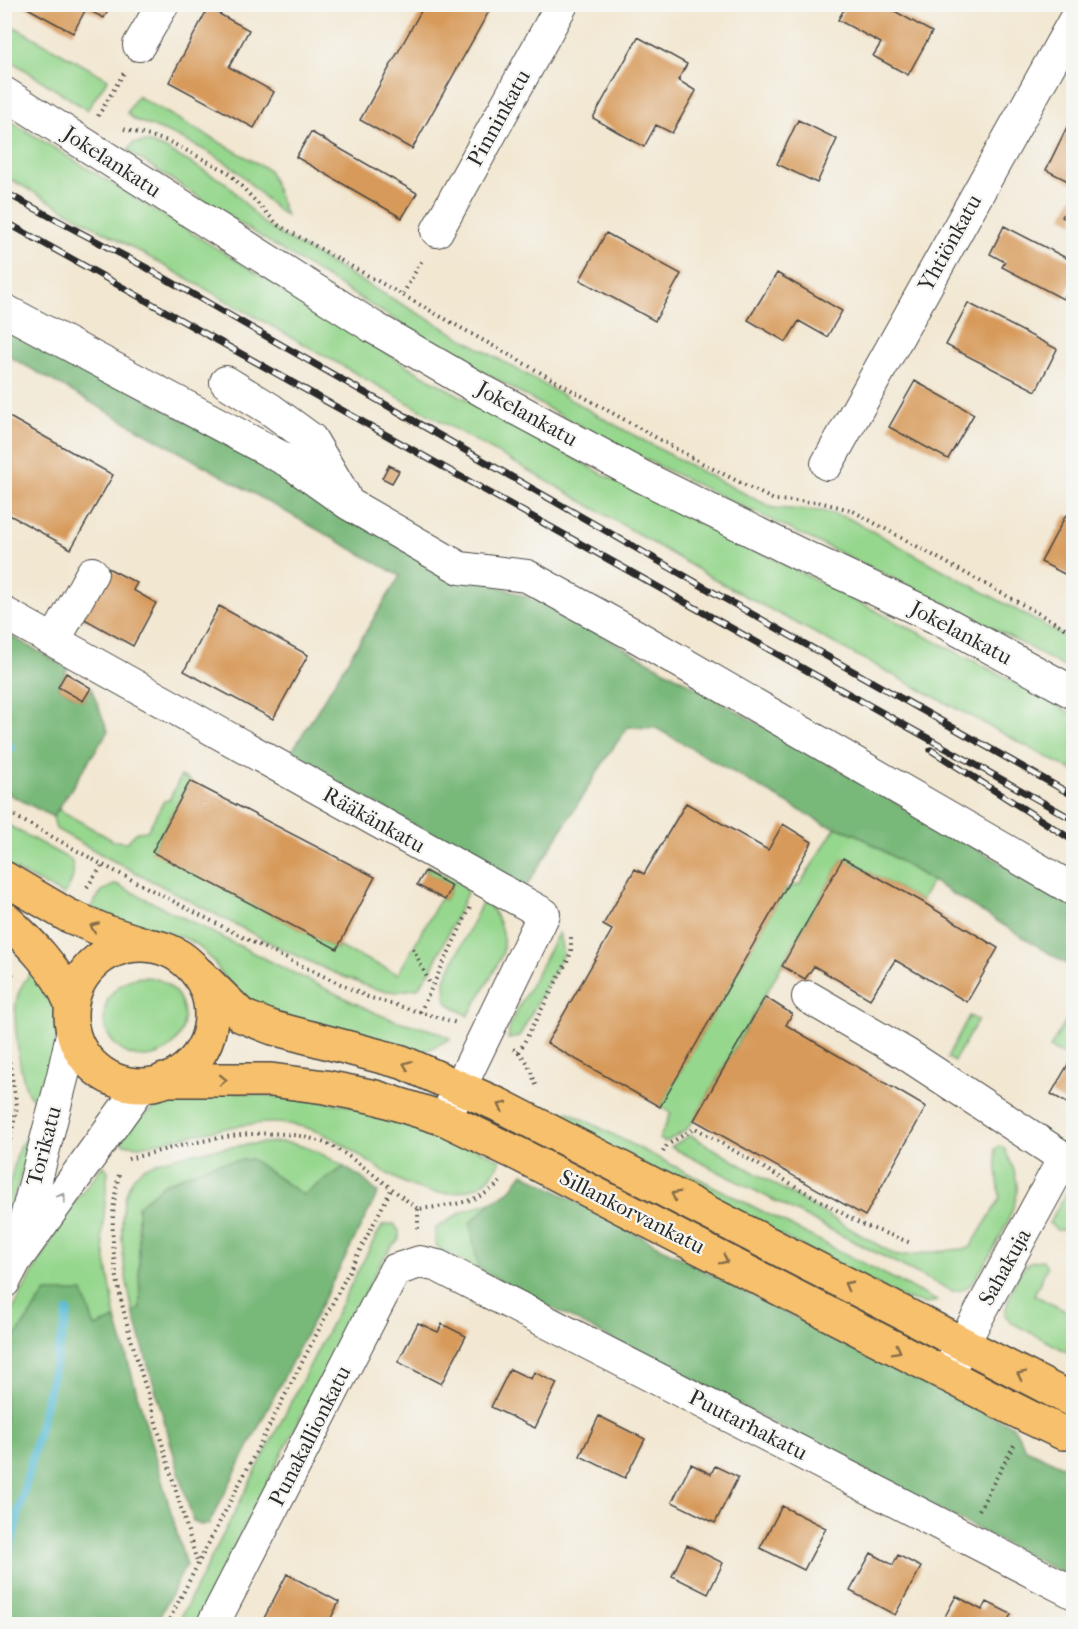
<svg xmlns="http://www.w3.org/2000/svg" width="1078" height="1629" font-family="'IM FELL French Canon',serif">
<style>
.green{fill:#96d78e;stroke:#60815c;stroke-width:1.5}
.forest{fill:#78b879;stroke:#527252;stroke-width:1.5}
.lines{fill:none;stroke-linecap:round;stroke-linejoin:round}
.stream{stroke:#54bad3;stroke-width:9}
.building{fill:#d79a5a}
.minor-casing{stroke:#494744;stroke-width:34}
.major-casing{stroke:#494744;stroke-width:36}
.path{stroke:#494744;stroke-width:4;stroke-dasharray:1.5 4.5;stroke-linecap:butt}
.minor{stroke:#fff;stroke-width:32}
.major{stroke:#f7c06c;stroke-width:33}
.rail-casing{stroke:#2b2b2b;stroke-width:7}
.rail{stroke:#f6f6f2;stroke-width:4.5;stroke-dasharray:14;stroke-linecap:butt}
.oneway{stroke:#876e48}
.oneway2{stroke:#a0a0a0}
.labels{text-anchor:middle;dominant-baseline:central;stroke-width:4.5;stroke-linejoin:round;paint-order:stroke}
.street-label{font-size:22px;fill:#2b2b2b;stroke:#f6f6f2}
</style>
<rect width="100%" height="100%" fill="#f6f6f2"/>
<filter id="ink" filterUnits="userSpaceOnUse"><feTurbulence type="fractalNoise" baseFrequency=".0167" numOctaves="2"/><feDisplacementMap in="SourceGraphic" scale="12" xChannelSelector="R" yChannelSelector="G"/><feConvolveMatrix kernelMatrix="1 2 1 2 8 2 1 2 1" color-interpolation-filters="sRGB"/></filter>
<filter id="wash" filterUnits="userSpaceOnUse"><feTurbulence type="fractalNoise" baseFrequency=".008" numOctaves="4" result="noise"/><feDisplacementMap in="SourceGraphic" scale="24" xChannelSelector="R" yChannelSelector="G"/><feGaussianBlur stdDeviation="1.35" result="paint"/><feColorMatrix in="noise" values="0 0 0 0 0 0 0 0 0 0 0 0 0 0 0 0 0 1.4 0 .05"/><feComposite in="paint" operator="in"/></filter>
<g filter="url(#wash)">
<rect width="100%" height="100%" fill="#f2e7d1"/>
<path class="green" d="M4 21 108 79 87 110 5 57Z
M137 96 269 170 286 216C264 202 251 181 231 166 202 146 167 132 135 120L127 113Z
M4 117 417 372 608 477 806 575 999 674 1073 714V771L721 583 563 490 5 176Z
M147 142 164 148 226 183 262 222 284 237 615 425 700 471 773 508 822 511 848 518 1073 641V672C1039 653 1004 633 968 615 829 545 686 484 549 409 405 329 265 241 128 151L133 143Z
M181 776 190 781 152 851 337 949 339 947 398 974 441 898 445 900 452 886 425 871 428 866 463 885 467 893 431 970 418 988 396 992 374 989 330 971 282 949 106 857 56 829 53 817 58 809 114 841 127 842 137 832 147 831 164 801 169 800Z
M4 823 71 860C77 872 71 885 64 895L5 865Z
M836 827 856 834 932 881 921 901 843 858 694 1120 685 1131 666 1142 659 1139 671 1113 660 1107 785 889 800 884Z
M116 884C203 928 290 972 378 1014 401 1025 428 1025 451 1039L425 1051 401 1049 262 1012 225 979 214 962 198 945 187 939 163 932 139 928 90 908 102 891Z
M484 899C496 912 505 931 503 950 503 959 475 1004 468 1016L446 1002 445 979Z
M559 932 563 954 519 1037 508 1039 510 1024Z
M36 967C40 973 46 979 49 986 66 1022 52 1068 38 1102 35 1100 30 1096 28 1093 20 1077 13 1021 16 1003 18 989 26 977 36 967Z
M104 1017a40 40 0 1 1 80 0a40 40 0 1 1-80 0Z
M1073 1008V1054L1071 1059 1050 1048Z
M969 1016 978 1020 954 1061 947 1058Z
M236 1092C273 1097 315 1098 350 1106 402 1117 453 1137 501 1160 497 1166 493 1174 488 1179 480 1187 470 1190 459 1192 411 1201 371 1160 332 1138 318 1131 303 1126 288 1124 246 1118 182 1139 139 1146L124 1144 121 1141C144 1098 194 1097 236 1092Z
M554 1111 569 1112 937 1301 926 1304 904 1299 549 1117Z
M32 1132 20 1178 5 1220V1202L19 1146Z
M690 1135 897 1256 970 1248 1000 1199 995 1149 999 1146 1004 1148C1011 1162 1018 1176 1017 1191 1016 1213 984 1269 969 1286 964 1291 959 1291 952 1291L829 1229 671 1147Z
M281 1142C306 1145 322 1153 344 1167L303 1195 251 1159 138 1206 140 1309 133 1312C125 1278 109 1195 141 1170 162 1154 252 1143 281 1142Z
M103 1165 108 1171 102 1236 116 1319 95 1327 46 1292 5 1352V1326L24 1288 72 1206Z
M1073 1181V1213L1064 1230H1057L1049 1223Z
M493 1201 470 1223 479 1270 445 1253 435 1244V1229L460 1213Z
M394 1224 399 1231V1240L391 1247 379 1266 194 1624H182V1615L374 1240 383 1225Z
M1043 1260 1047 1267 1034 1295 1073 1315V1355L1012 1323 1005 1315C1007 1300 1018 1266 1033 1261 1036 1260 1040 1261 1043 1260Z"/>
<path class="forest" d="M4 321 459 571 545 604 679 678 1073 904V968L856 834 822 823 656 728 628 727 608 755 526 887 289 756 400 576 5 354Z
M4 632 68 668 58 687 83 701 91 688 108 731 53 817 5 792Z
M251 1159 303 1195 344 1167 362 1178 378 1193 209 1524 200 1525 193 1521 133 1312 140 1309 138 1206 164 1184 212 1164Z
M523 1173 744 1292 1013 1426 1026 1449 1073 1471V1579L479 1270 470 1223 493 1201 509 1192Z
M46 1292H83L95 1327 116 1319 186 1565 156 1624H5V1352Z"/>
<g class="lines">
<path class="stream" d="M4 742 11 748
M4 1572 68 1312"/>
</g>
<g id="blocks">
<path class="building" d="M425 4H493L412 149 360 120Z
M847 4H882L932 32 908 75 873 56 881 43 838 20Z
M22 5H111L104 18 86 9 73 33Z
M208 8 249 30 229 67 274 92 254 128 169 82Z
M638 37 687 64 678 80 696 91 672 133 656 125 644 147 593 118Z
M798 120 837 139 817 183 777 164Z
M1067 127 1074 130V184L1046 170Z
M311 132 417 193 402 218 296 157Z
M1074 193V223L1062 217Z
M1004 226 1074 262V279L1063 299 1002 267 1005 262 990 254Z
M606 233 681 274 655 321 580 280Z
M777 273 842 311 827 337 799 321 786 342 748 320Z
M968 303 1057 349 1036 391 946 345Z
M915 381 974 414 948 459 889 427Z
M4 414 113 475 71 549 4 512Z
M389 465 399 471 392 483 382 478Z
M1066 515 1074 518V579L1041 562Z
M106 567 137 583 133 590 156 603 133 646 79 616Z
M219 606 308 655 273 719 184 671Z
M66 673 91 688 83 701 58 687Z
M190 781 375 877 337 949 152 852Z
M686 803 768 850 783 824 812 842 660 1107 547 1043 612 930 603 925 635 869 644 874Z
M843 858 921 901 998 948 967 1002 895 960 870 999 814 966 805 979 782 966Z
M425 871 452 886 445 900 417 885Z
M765 997 792 1014 786 1025 926 1107 865 1216 694 1120Z
M1074 1054V1107L1051 1094Z
M418 1323 438 1332 442 1324 466 1336 441 1384 398 1362Z
M510 1369 531 1379 534 1372 557 1383 535 1428 491 1407Z
M599 1416 645 1439 625 1478 580 1456Z
M691 1464 711 1474 715 1466 738 1477 715 1523 672 1502Z
M782 1506 826 1528 804 1570 760 1548Z
M687 1545 723 1563 708 1594 672 1576Z
M871 1553 893 1565 898 1555 921 1567 895 1615 850 1591Z
M287 1574 339 1602 328 1624H261Z
M956 1596 982 1610 987 1602 1011 1614 1006 1624H941Z"/>
</g>
</g>
<g filter="url(#ink)">
<use href="#blocks" fill-opacity="0" stroke="#494744" stroke-width="1.5"/>
<g class="lines">
<defs>
<path id="minor" d="M139 45 163 4
M4 93 373 327 485 392 643 477 799 554 935 617 1074 693
M437 231 562 4
M4 310 288 461 349 504 460 568 527 576 636 636 1074 890
M226 382 270 409 311 439 344 495
M827 464 1074 21
M4 613 544 914 449 1110
M54 641 92 573
M808 997 906 1054 1064 1158 946 1375
M19 1245 63 1075 73 1030
M4 1282 15 1261 141 1086
M213 1624 395 1270 420 1262 438 1266 1074 1593"/>
<path id="major" d="M4 878 67 915 107 932 147 945
M4 918C31 943 56 968 70 1001
M71 1015a70 70 0 1 1 140 0a70 70 0 1 1-140 0Z
M199 974 242 1016 273 1028 402 1062 499 1105 1074 1401
M164 1080H271L325 1087 375 1097 445 1119 518 1154 1029 1417 1063 1433H1074"/>
</defs>
<use href="#minor" class="minor-casing"/>
<use href="#major" class="major-casing"/>
<path class="path" d="M98 116 125 71
M124 129 168 141 228 172 278 225 696 460 774 500 819 502 851 510 1074 633
M403 294 423 258
M4 810 103 865 266 949 368 997 457 1023
M87 887 103 865
M413 948 431 986
M4 983 14 972
M420 1012 470 908
M4 1032 17 1106 10 1141
M513 1049C527 1056 531 1073 537 1087
M519 1052 569 958 571 950V937
M663 1152 667 1145 695 1128 861 1224 911 1243
M128 1159C188 1144 269 1119 327 1144 355 1157 392 1190 418 1209 445 1206 479 1204 500 1182
M119 1175C100 1253 128 1328 150 1402 166 1457 182 1511 198 1565
M418 1209V1231
M979 1510 1014 1445
M167 1624 391 1190"/>
<use href="#minor" class="minor"/>
<use href="#major" class="major"/>
<defs>
<path id="rail" d="M4 192 147 268 704 587 1074 796
M4 221 1074 820
M931 750 1074 841"/>
</defs>
<use href="#rail" class="rail-casing"/>
<use href="#rail" class="rail"/>
</g>
<defs><path id="oneway-chevron" d="M-2-3.5L2.5 0L-2 3.5" fill="none" stroke-width="1.6" stroke-linecap="round" stroke-linejoin="round" transform="scale(1.5)"/></defs>
<g class="oneway">
<use href="#oneway-chevron" transform="translate(94 927) rotate(-157)"/>
<use href="#oneway-chevron" transform="translate(407 1065) rotate(-159)"/>
<use href="#oneway-chevron" transform="translate(223 1080) rotate(1)"/>
<use href="#oneway-chevron" transform="translate(502 1106) rotate(-154)"/>
<use href="#oneway-chevron" transform="translate(675 1195) rotate(-152)"/>
<use href="#oneway-chevron" transform="translate(724 1260) rotate(27)"/>
<use href="#oneway-chevron" transform="translate(848 1285) rotate(-152)"/>
<use href="#oneway-chevron" transform="translate(897 1350) rotate(27)"/>
<use href="#oneway-chevron" transform="translate(1021 1375) rotate(-154)"/>
</g>
<use class="oneway2" href="#oneway-chevron" transform="translate(62 1197) rotate(-54)"/>
</g>
<g class="labels">
<g class="street-label">
<text transform="translate(499 118) rotate(-61)">Pinninkatu</text>
<text transform="translate(112 162) rotate(33)">Jokelankatu</text>
<text transform="translate(950 243) rotate(-61)">Yhtiönkatu</text>
<text transform="translate(527 414) rotate(29)">Jokelankatu</text>
<text transform="translate(961 633) rotate(28)">Jokelankatu</text>
<text transform="translate(374 820) rotate(29)">Rääkänkatu</text>
<text transform="translate(44 1146) rotate(-75)">Torikatu</text>
<text transform="translate(632 1212) rotate(27)">Sillankorvankatu</text>
<text transform="translate(1005 1267) rotate(-61)">Sahakuja</text>
<text transform="translate(748 1425) rotate(27)">Puutarhakatu</text>
<text transform="translate(310 1436) rotate(-63)">Punakallionkatu</text>
</g>
</g>
<rect width="1078" height="1629" fill="none" stroke="#f6f6f2" stroke-width="24"/>
</svg>
